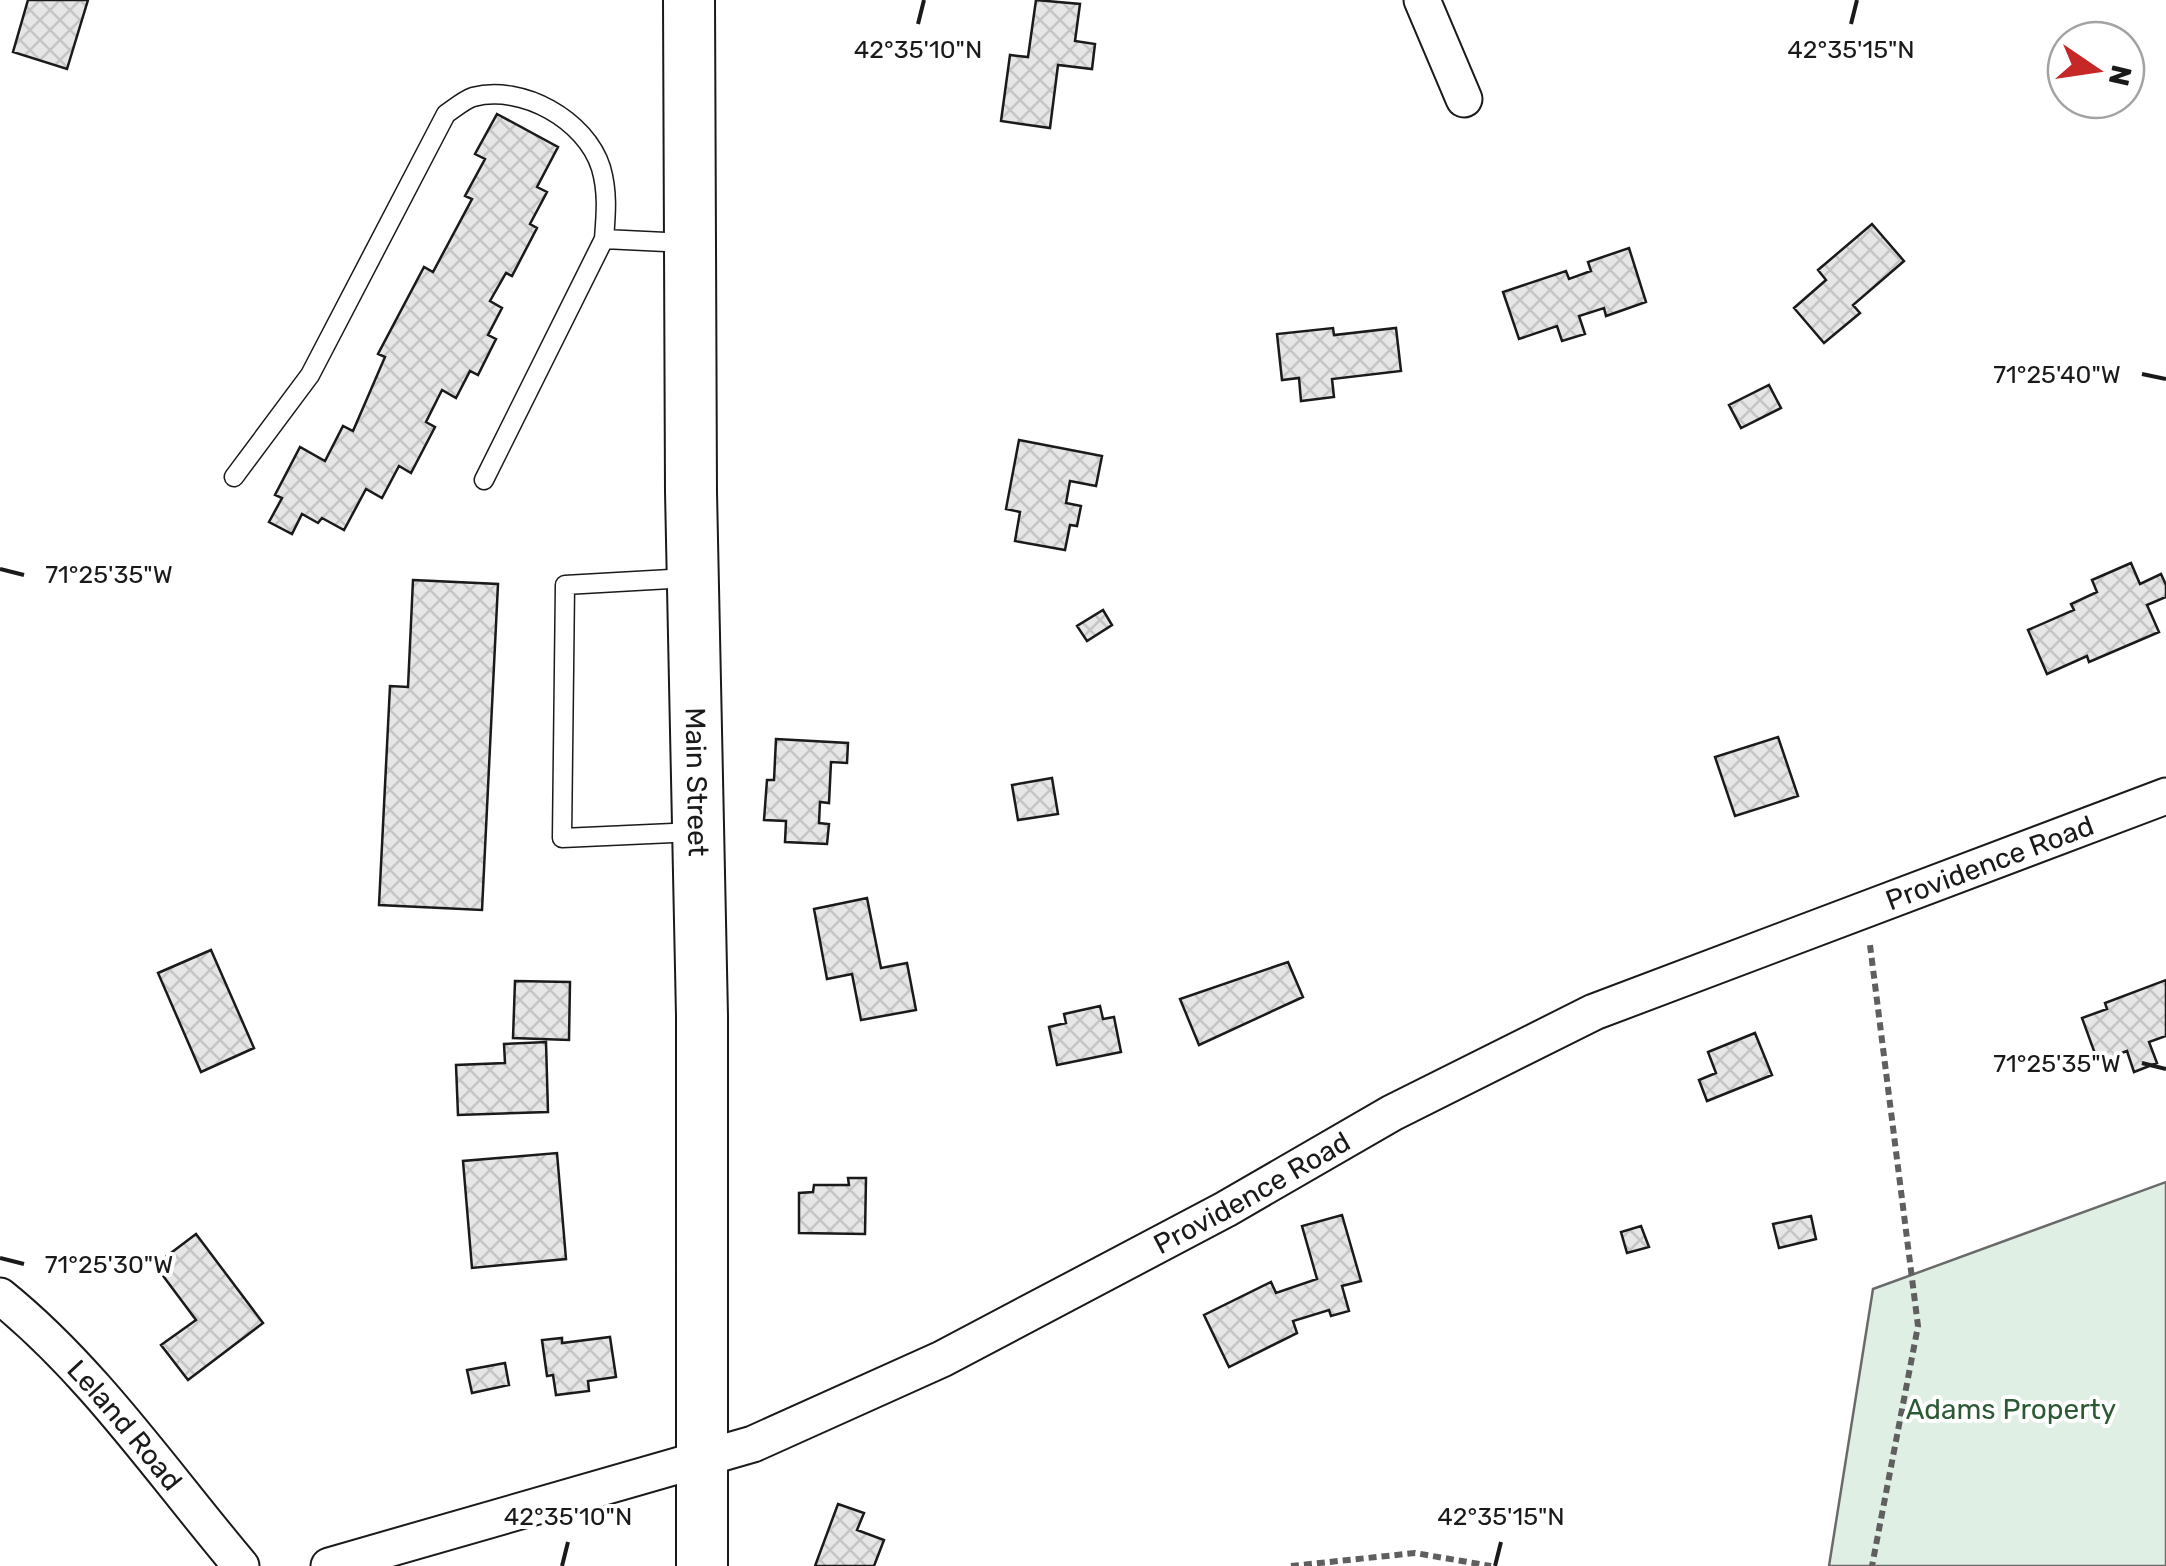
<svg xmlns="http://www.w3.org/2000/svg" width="2166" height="1566" font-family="Rubik,sans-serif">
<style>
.park{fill:#e0efe3;stroke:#6a6a6a;stroke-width:2.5}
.building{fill:url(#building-cross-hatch);stroke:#1a1a1a;stroke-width:2.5}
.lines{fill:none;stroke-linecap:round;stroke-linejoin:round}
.service-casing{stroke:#1a1a1a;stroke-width:21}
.minor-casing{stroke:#1a1a1a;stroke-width:39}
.secondary-casing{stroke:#1a1a1a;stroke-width:54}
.path{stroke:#5f5f5f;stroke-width:6;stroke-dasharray:8 5;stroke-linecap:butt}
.service{stroke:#fff;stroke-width:18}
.minor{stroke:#fff;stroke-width:35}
.secondary{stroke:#fff;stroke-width:50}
.ticks{fill:none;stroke:#1a1a1a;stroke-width:4}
.labels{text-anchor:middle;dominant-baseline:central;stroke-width:8;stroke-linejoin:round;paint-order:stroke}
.street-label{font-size:28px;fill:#1a1a1a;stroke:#fff}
.park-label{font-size:28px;fill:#2b5a34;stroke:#fff}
.ticks-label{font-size:25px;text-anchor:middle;fill:#1a1a1a;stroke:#fff;stroke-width:8;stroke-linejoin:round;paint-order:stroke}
</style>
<defs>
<pattern id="building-cross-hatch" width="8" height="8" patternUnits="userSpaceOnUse" patternTransform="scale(2.5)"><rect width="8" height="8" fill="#e6e6e6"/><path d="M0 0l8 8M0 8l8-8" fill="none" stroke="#c5c5c5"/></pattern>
</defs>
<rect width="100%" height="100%" fill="#fff"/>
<path class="park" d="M2166 1182V1566H1829L1873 1289Z"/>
<path class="building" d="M28 0H88L67 69 13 52Z
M1036 0 1080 4 1075 41 1095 44 1092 69 1058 65 1050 128 1001 121 1010 55 1028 57Z
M497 114 558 147 537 187 547 192 530 224 537 228 512 276 506 273 490 301 502 308 488 335 496 339 478 375 470 371 456 398 442 390 426 422 435 427 411 473 399 466 382 498 366 489 344 530 322 518 318 523 302 514 292 534 269 522 282 498 275 495 300 447 325 461 343 426 353 431 385 357 378 354 424 267 433 272 472 199 465 196 485 159 475 154Z
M1872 224 1904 261 1853 305 1860 313 1824 343 1794 308 1826 280 1818 270Z
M1629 248 1646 302 1606 316 1604 308 1579 316 1585 334 1562 341 1557 326 1519 339 1503 292 1566 271 1569 279 1591 271 1588 262Z
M1333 328 1334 335 1396 328 1401 371 1332 379 1334 397 1301 401 1299 378 1282 380 1277 334Z
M1769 385 1781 408 1741 428 1729 405Z
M1019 440 1102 456 1096 486 1070 481 1066 503 1081 506 1077 526 1070 525 1065 550 1015 541 1020 512 1006 509Z
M2131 563 2140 584 2161 574 2166 585V597L2147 605 2159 632 2089 662 2087 656 2047 674 2028 630 2074 610 2071 604 2097 592 2092 580Z
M413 580 498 584 482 910 379 905 390 686 408 687Z
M1103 610 1112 625 1087 641 1077 626Z
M1778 737 1798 796 1735 816 1715 757Z
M776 739 848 743 847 763 831 762 829 803 820 802 819 823 829 824 827 844 785 842 786 821 764 820 767 780H774Z
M1052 778 1058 814 1018 820 1012 785Z
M867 898 881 968 907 963 916 1010 861 1020 852 974 827 979 814 909Z
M211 950 254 1048 201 1072 158 973Z
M1288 962 1303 997 1199 1045 1180 999Z
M2166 980V1036L2149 1042 2157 1063 2134 1072 2127 1051 2098 1062 2082 1018 2107 1009 2105 1003Z
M515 981 570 982 569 1040 513 1038Z
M1100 1006 1103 1019 1114 1017 1121 1052 1057 1065 1049 1027 1066 1023 1064 1014Z
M1755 1033 1772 1075 1707 1101 1699 1080 1716 1073 1708 1052Z
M546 1042 548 1112 458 1115 456 1065 505 1063 504 1044Z
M557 1153 566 1259 472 1268 463 1161Z
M848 1178H866L865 1234 799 1233V1193L813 1192 814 1185H849Z
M1342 1215 1361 1281 1342 1286 1349 1311 1331 1316 1329 1310 1293 1321 1297 1333 1229 1367 1204 1315 1271 1282 1276 1293 1317 1279 1302 1226Z
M1811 1216 1816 1239 1779 1248 1773 1224Z
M1641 1226 1649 1247 1627 1253 1621 1232Z
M196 1234 263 1323 188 1380 161 1345 196 1320 155 1265Z
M610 1337 616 1377 588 1381 589 1391 556 1395 553 1375 547 1376 542 1340 562 1338V1343Z
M505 1363 509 1385 472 1393 467 1370Z
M838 1504 864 1513 857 1530 884 1540 874 1566H815Z"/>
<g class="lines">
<defs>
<path id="service" d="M604 239 686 243
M234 477 310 375 446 114C455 108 464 100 473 97 522 84 586 120 601 168 608 192 606 214 604 239L484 480
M688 578 565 585 562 838 695 832"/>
<g id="minor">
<path d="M1422 0 1464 99"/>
<path id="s1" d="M0 1296C93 1371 164 1475 241 1566"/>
<path id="s2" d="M329 1566 753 1444 942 1359 1226 1209 1392 1113 1594 1012 2166 796"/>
</g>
<g id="secondary">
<path id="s3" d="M689 0 691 492 702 1016V1566"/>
</g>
</defs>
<use href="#service" class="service-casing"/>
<use href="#minor" class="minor-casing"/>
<use href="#secondary" class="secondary-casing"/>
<path class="path" d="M1870 945 1918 1326 1872 1566
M1291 1566 1415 1553 1491 1566"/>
<use href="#service" class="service"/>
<use href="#minor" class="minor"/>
<use href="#secondary" class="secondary"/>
</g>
<path class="ticks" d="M918 24 924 0M1851 24 1857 0M2142 374 2166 379M0 569 24 575M2142 1063 2166 1069M0 1258 24 1264M562 1566 568 1542M1495 1566 1501 1542"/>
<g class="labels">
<g class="street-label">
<text stroke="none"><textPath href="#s3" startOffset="782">Main Street</textPath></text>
<text stroke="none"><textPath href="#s2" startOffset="1810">Providence Road</textPath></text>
<text stroke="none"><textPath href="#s2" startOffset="1000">Providence Road</textPath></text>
<text stroke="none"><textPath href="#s1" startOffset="180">Leland Road</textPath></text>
</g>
<g class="park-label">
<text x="2011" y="1409">Adams Property</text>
</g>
</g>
<g class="ticks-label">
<text x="918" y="58">42°35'10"N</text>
<text x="1851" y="58">42°35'15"N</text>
<text x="2057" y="383">71°25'40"W</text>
<text x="109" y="583">71°25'35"W</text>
<text x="2057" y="1072">71°25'35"W</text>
<text x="109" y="1273">71°25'30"W</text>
<text x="568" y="1525">42°35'10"N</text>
<text x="1501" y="1525">42°35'15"N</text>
</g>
<g transform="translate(2096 70) rotate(103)"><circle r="48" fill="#ffffff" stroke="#a3a3a3" stroke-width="2.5"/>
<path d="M0-8L18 38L0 25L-18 38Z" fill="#c62828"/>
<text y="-15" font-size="28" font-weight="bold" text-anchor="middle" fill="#1a1a1a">N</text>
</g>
</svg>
